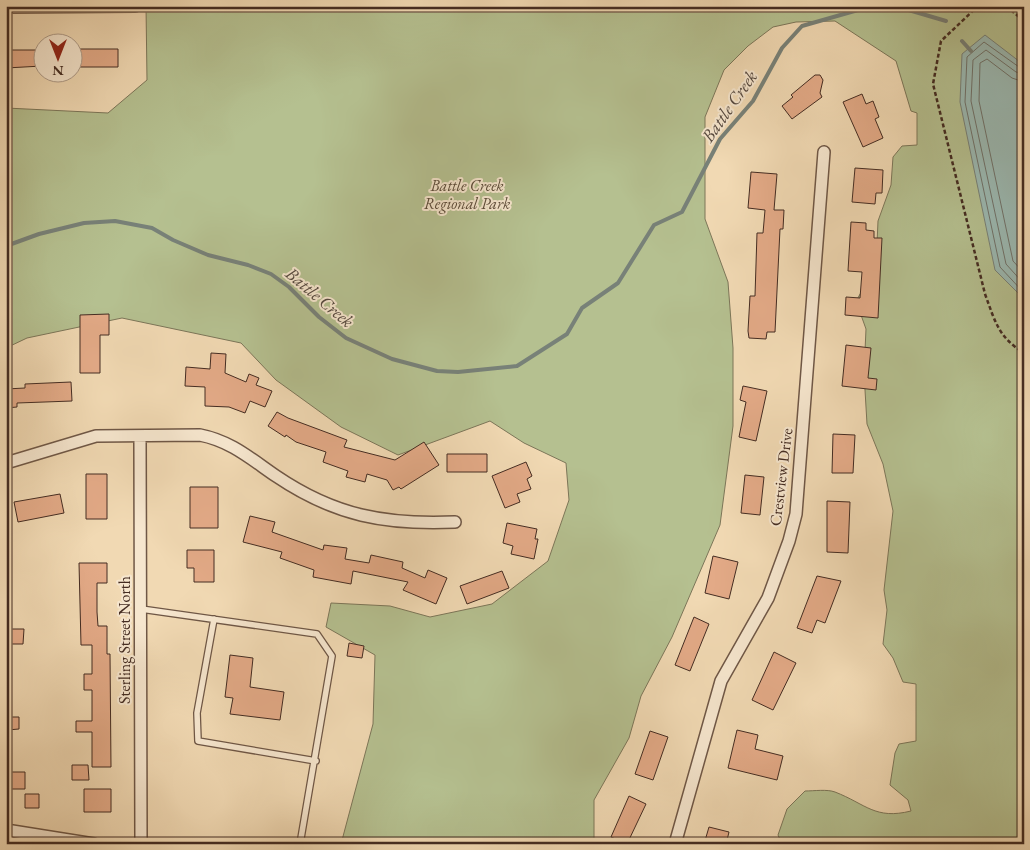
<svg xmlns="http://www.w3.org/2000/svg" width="1030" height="850" font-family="'EB Garamond',serif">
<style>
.green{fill:#b5c090;stroke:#7c7659}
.water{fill:#9bb9b2;stroke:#788178}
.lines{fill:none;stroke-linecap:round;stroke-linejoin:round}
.shore{stroke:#70726a;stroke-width:1}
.stream{stroke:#788178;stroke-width:4}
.building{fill:#e3aa87;stroke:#442c22}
.service-casing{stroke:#6f5746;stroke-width:8}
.minor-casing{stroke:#6f5746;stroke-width:14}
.path{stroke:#442c22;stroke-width:2.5;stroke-dasharray:4 2.5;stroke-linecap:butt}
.service{stroke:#f6e6ce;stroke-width:5.5}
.minor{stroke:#f6e6ce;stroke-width:11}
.labels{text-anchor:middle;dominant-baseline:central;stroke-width:4;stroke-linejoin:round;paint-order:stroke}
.park-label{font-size:16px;font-style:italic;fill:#5b4a38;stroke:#f6e6ce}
.street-label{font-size:16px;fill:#442c22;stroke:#f6e6ce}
.water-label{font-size:18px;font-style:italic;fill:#55483f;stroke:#f6e6ce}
</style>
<rect width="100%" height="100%" fill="#f1d9b3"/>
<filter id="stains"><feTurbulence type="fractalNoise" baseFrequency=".004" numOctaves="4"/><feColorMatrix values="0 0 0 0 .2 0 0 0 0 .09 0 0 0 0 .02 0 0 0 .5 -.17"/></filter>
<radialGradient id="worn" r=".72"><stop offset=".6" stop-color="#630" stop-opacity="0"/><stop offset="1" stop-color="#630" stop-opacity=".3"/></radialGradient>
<path class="green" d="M146 6H1024V844H782L778 835 787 809 805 791C814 791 827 789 835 792 866 804 875 820 911 811L908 800 890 785 895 753 899 744 916 741V684L903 682 893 658 883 644 887 610 884 590 893 511 883 464 867 424 864 373 866 329 856 301 876 267 878 221 891 185 893 157 902 146 917 145V113L911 111 896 61 835 21 796 22 773 27 748 46 724 70 705 117V219L728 282 733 348V426L720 525 672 637 641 696 629 738 594 800V844H341L373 724 375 655 326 627 331 603 390 606 430 617 492 604 548 561 569 500 566 463 524 443 490 421 398 455 341 427 276 380 241 343 122 318 27 338 6 348V108L108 113 147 80Z"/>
<path class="water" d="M985 35 1024 65V299L995 270 960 102 962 54Z"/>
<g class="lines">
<path class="shore" d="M1024 68 1019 67 984 42 967 57 965 102 1000 267 1024 293
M1024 74 1016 72 986 50 973 60 971 101 1006 264 1024 284
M1024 82 1012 78 987 59 980 63 979 101 1013 261 1024 273"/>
<path class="stream" d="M895 6 946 21
M962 41 971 51
M6 246 39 234 84 223 115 221 152 228 173 240 208 255 248 265 271 274 289 287 319 317 346 338 392 359 437 371 458 372 517 366 567 334 582 308 618 283 654 225 682 212 720 139 753 101 782 48 802 26 872 6"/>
</g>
<path class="building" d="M75 49H118V67H75Z
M6 50H42V66L6 68Z
M815 75H820L823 80 820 93 822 97 792 119 782 106 793 97 791 95Z
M862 94 866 104 873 101 879 117 875 119 883 138 863 147 843 102Z
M855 168 883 170 882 193H876L875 204 852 202Z
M751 172 777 174 774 210H784L783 229H780L775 332H767L766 339 749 338 748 331 750 296H755L757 233H763L765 210 748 208Z
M851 222 866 223V230L874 231V238H882L878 318 845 315 846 297 860 298 862 272 848 271Z
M109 314V335H100V373H80V315Z
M846 345 871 348 868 378 877 379 876 390 842 386Z
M211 353 226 354 225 373 246 382 249 374 259 378 256 385 272 391 265 407 250 401 245 413 229 407 205 406V387L185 386 186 367 210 369Z
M71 382 72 401 17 403V407L6 408V389L25 388V384Z
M743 386 767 391 756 441 739 437 746 402 740 400Z
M277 412 288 418 347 440 344 447 395 460 424 442 439 465 401 489 399 487 393 490 387 480 367 474 365 482 346 477 348 471 323 462 326 452 296 442 286 435 285 437 268 426Z
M833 434 855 435 853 473H832Z
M447 454H487V472H447Z
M526 462 532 476 527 479 531 489 517 494 520 502 505 508 492 476Z
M86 474H107V519H86Z
M745 475 764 477 760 515 741 513Z
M190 487H218V528H190Z
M60 494 64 513 18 522 14 502Z
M827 501 850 502 848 553 827 552Z
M250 516 275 522 272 532 323 550 324 545 347 548 345 559 369 563 371 555 403 562 402 568 425 578 428 570 447 578 436 604 403 590 408 582 353 571 351 584 313 577 314 570 280 558 282 552 243 542Z
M507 523 537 529 535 539H538L534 559 511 554 513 546 503 543Z
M187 550H214V582H194V568H187Z
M713 556 738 562 729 599 705 593Z
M79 563H107V583H97V612L98 626H107V654H110L111 767H92V732H76V721H92V690H84V674H92V645H81Z
M502 571 509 588 467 604 460 586Z
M817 576 841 581 825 623 817 620 812 633 797 628Z
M694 617 709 624 690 671 675 665Z
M6 629H24L23 644H6Z
M349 643 364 646 362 658 347 656Z
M774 652 796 663 773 710 752 700Z
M230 655 253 658 250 687 284 692 280 720 230 714 233 698 225 697Z
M7 717H19V729L7 730Z
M737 730 758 735 755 749 783 756 777 780 728 768Z
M650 731 668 737 653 780 635 774Z
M72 765H88L89 780H72Z
M6 772H25V789H6Z
M84 789H111V812H84Z
M25 794H39V808H25Z
M629 796 646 804 627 844 611 837Z
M709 827 729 832 726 844H704Z"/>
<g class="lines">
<defs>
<path id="service" d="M141 609 317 634 332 656 300 844
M214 619 197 713 198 741 316 761"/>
<path id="minor" d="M6 7 135 6
M140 437 141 844
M6 463 96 436 200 435C231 441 251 459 276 476 335 516 386 525 455 522
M6 830 94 844
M675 844 721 681 768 598 789 541 796 514 824 152"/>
</defs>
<use href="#service" class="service-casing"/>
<use href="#minor" class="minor-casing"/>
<path class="path" d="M986 6 977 7 941 41 933 84 985 294C995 321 998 337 1024 353
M1006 6 1024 21"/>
<use href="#service" class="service"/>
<use href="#minor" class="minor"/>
</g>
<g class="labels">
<g class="park-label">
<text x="467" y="185">Battle Creek<tspan x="467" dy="18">Regional Park</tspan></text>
</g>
<g class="street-label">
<text transform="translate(781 477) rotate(-83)">Crestview Drive</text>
<text transform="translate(124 640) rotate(-90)">Sterling Street North</text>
</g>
<g class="water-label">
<text transform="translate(729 106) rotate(-55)">Battle Creek</text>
<text transform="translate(320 297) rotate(40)">Battle Creek</text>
</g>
</g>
<rect width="1030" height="850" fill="none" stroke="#f1d9b3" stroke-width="25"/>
<rect x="8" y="8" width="1015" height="835" fill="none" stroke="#442c22" stroke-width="2.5"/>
<rect x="12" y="12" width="1005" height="825" fill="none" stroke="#442c22"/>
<g transform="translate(58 58) rotate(180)"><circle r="24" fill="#f6e6ce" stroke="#af9c89"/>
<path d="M0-4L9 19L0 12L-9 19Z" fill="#8f2418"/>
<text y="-8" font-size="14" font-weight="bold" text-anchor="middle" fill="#442c22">N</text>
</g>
<rect width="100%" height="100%" filter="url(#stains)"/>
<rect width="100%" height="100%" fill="url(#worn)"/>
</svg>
